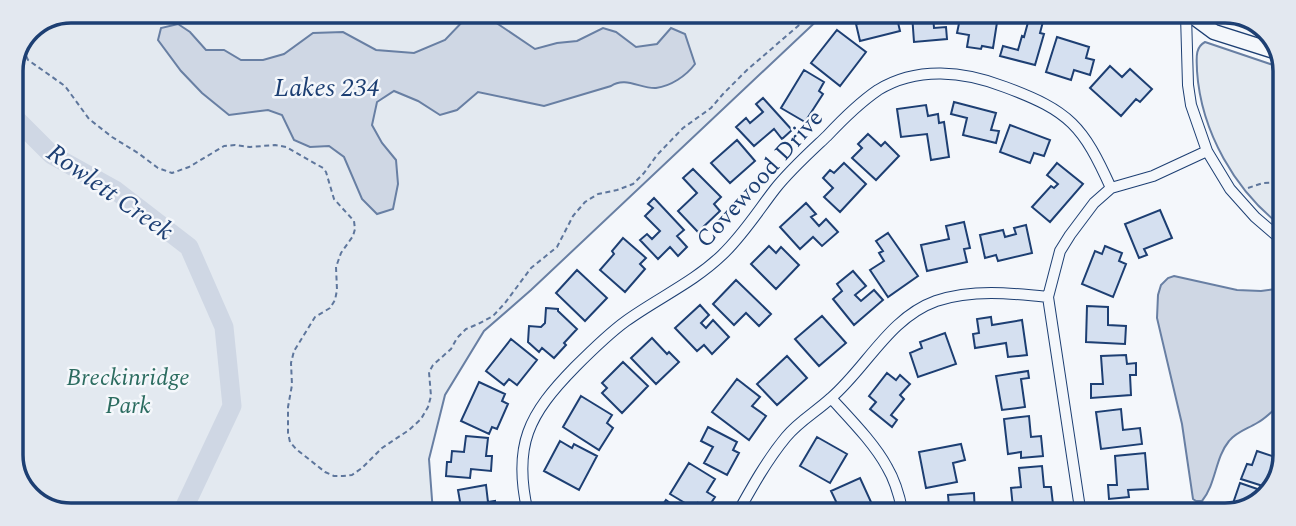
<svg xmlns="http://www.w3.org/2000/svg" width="1296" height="526" font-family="Spectral,serif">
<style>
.green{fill:#e3e9f0;stroke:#687fa3;stroke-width:2}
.water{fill:#cfd7e4;stroke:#687fa3;stroke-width:2}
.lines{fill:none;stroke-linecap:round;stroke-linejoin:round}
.river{stroke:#cfd7e4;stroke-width:19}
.building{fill:#d5e0f0;stroke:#1d3f73;stroke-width:2}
.street-casing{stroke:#1d3f73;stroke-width:12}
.secondary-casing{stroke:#1d3f73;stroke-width:17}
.path{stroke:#5e769c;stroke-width:2;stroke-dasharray:5 3.5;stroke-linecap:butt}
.street{stroke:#f4f7fb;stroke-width:10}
.secondary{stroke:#f4f7fb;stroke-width:14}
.labels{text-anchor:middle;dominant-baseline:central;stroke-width:5;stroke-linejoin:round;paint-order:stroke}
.street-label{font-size:24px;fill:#1d3f73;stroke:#f4f7fb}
.park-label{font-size:24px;font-style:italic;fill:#2c6c60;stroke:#f4f7fb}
.water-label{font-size:26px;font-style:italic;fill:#1d3f73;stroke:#f4f7fb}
.rim{fill:none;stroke:#1d3f73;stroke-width:3.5}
</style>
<rect width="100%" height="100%" fill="#f4f7fb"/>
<path class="green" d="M71 11 825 13 531 290 484 331 445 395 429 459 433 513 48 511 23 492 11 460V67L28 28Z
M1205 42 1285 69 1284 228C1235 192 1201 131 1197 71 1197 60 1194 48 1205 42Z"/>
<path class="water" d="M466 18H489L535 49 557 43 577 41 603 28 616 32 636 47 657 44 671 28 685 34 695 64C686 76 671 86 656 88 641 89 625 76 611 86L544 106 478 92 457 110 440 115 418 101 394 91 377 102 372 125 382 143 396 160 398 184 393 209 377 214 362 199 344 157 329 146 310 147 294 140 282 115 268 110 229 115 202 93 181 71 158 40 161 28 178 24 190 32 206 50H224L241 60H263L284 54 313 33 343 32 376 50 414 53 445 40Z
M1174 276 1237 290 1261 291 1283 288 1282 402C1274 410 1266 418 1257 423 1247 429 1236 432 1229 441 1215 458 1216 484 1202 501H1196L1193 499 1182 424 1157 318 1158 295 1161 285 1168 278Z"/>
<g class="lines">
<path class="river" d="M11 114 52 155 115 190 189 247 224 327 232 406 184 508 185 512"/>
</g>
<path class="building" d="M871 14H896L900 31 860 41 856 24 873 19Z
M912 14H942L933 16 934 28 946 27 947 39 914 42Z
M961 14H986L998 16 993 48 982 46 981 49 967 47 969 35 957 33Z
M1027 14H1045L1040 33 1044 34 1035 65 1000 56 1003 46 1018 50 1022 36 1024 37 1030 15Z
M837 30 866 52 840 86 811 63Z
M1057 37 1089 47 1086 58 1094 60 1090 75 1074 70 1071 80 1046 72Z
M1110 66 1122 77 1130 69 1152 89 1140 102 1136 99 1121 116 1090 88Z
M804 70 824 82 819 91 823 94 805 122 781 108Z
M763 98 792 130 782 139 774 129 754 146 736 127 746 118 750 123 763 112 756 104Z
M954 102 996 113 991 130 999 131 996 143 963 135 967 118 951 114Z
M926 105 928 116 938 114 939 123 944 122 949 157 931 160 927 134 901 137 897 109Z
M1010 125 1050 140 1044 156 1034 153 1030 163 1000 152Z
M868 134 881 146 885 142 899 156 876 180 852 158 862 148 858 144Z
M737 140 755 161 730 183 711 163Z
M844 163 866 184 840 212 824 197 833 188 823 178 830 170 834 173Z
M1057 163 1083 184 1050 222 1032 207 1051 186 1054 188 1058 184 1047 175Z
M693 169 721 197 714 204 720 211 698 232 678 211 697 193 683 178Z
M654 198 684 230 677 236 687 247 678 256 670 247 658 259 640 240 647 234 652 239 660 231 645 216 653 208 648 204Z
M806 203 816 214 811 217 819 226 826 219 838 232 822 246 813 237 800 249 780 227Z
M1160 210 1172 238 1144 249 1147 255 1139 258 1125 224Z
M964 222 970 248 964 249 967 262 927 271 921 245 949 239 946 226Z
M1026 225 1032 253 998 261 996 255 985 258 980 235 1003 230 1005 237 1016 234 1014 228Z
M888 233 918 276 888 297 870 270 884 261 879 253 883 251 876 241Z
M623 238 646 258 640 264 645 269 625 292 600 270 614 254 612 251Z
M769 246 776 253 781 247 799 265 776 289 751 264Z
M1105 246 1122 253 1119 261 1126 264 1113 297 1082 284 1095 251 1102 254Z
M577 270 607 298 585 321 556 293Z
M853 271 866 286 855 295 861 301 874 290 883 300 854 325 833 299 842 291 837 284Z
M736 280 771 314 759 326 746 313 734 325 713 304Z
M700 305 709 315 701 323 706 328 713 320 729 337 712 354 704 345 697 351 675 328Z
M1087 306 1108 307V325L1126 326 1125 344 1086 342Z
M546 308 558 309V311L577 329 564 343 566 345 554 358 542 348 539 352 528 342 529 326 541 327 545 323Z
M822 316 846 343 819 366 795 339Z
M991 317 992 325 1022 320 1027 355 1008 357 1006 343 975 348 973 334 979 333 977 319Z
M945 333 956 364 918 377 910 353 922 348 920 342Z
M652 338 667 354 669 352 679 362 656 384 631 358Z
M511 339 537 360 517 385 509 379 504 385 486 371Z
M1126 355 1127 364 1136 363V375H1130L1131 395 1091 398V384H1103L1101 356Z
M787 356 807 378 777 405 757 384Z
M623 362 648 386 622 413 602 393 607 388 602 383Z
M1028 371 1029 378 1021 379 1025 407 1002 410 996 376Z
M887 373 896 380 900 375 910 384 900 395 904 399 891 415 897 420 892 427 870 409 876 402 869 396Z
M737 379 760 397 752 406 766 416 749 440 712 412Z
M479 382 505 394 502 401 508 404 497 429 492 427 489 434 461 421Z
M581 396 612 415 607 423 613 428 599 450 563 427Z
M1121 409 1123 430 1140 428 1142 444 1101 449 1096 412Z
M1029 416 1031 437 1041 436 1043 456 1021 458V452L1008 454 1004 419Z
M708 427 737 442 733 450 739 453 727 475 704 463 713 447 701 441Z
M466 436 488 438 486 456H492L491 471 471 469 470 478 446 476 447 462H451L452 451 464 452Z
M817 437 847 454 830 483 800 466Z
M560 441 572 448 574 444 597 456 579 490 544 471Z
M961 444 965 460 953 463 957 482 926 488 919 452Z
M1257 451 1281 459V472L1272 469 1266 487 1241 479 1247 464 1252 465Z
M1145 453 1148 489 1128 490 1129 497 1109 499 1108 485H1117L1115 456Z
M689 463 715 479 707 492 715 497 707 509 698 503 695 509 670 494Z
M1042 466 1044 487H1051L1053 504 1013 508 1011 488 1021 487 1019 468Z
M860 478 876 513 872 514H842L831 491Z
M1240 483 1269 493 1259 505 1233 513 1230 512Z
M486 485 488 502 495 501 496 513H462L458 490Z
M974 493 975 515 939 514V507L949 506 948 495Z
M666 500 684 513H657Z
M587 503 590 513H571L570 508Z
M774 506 787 514H770Z
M1135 508V515H1113V509Z"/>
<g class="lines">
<defs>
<path id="street" d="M1186 15 1188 85 1191 105 1207 151 1230 189 1255 217 1284 242
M831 398C850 419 874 443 887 467 896 482 900 498 903 514
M528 513C512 445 529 414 575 367 591 351 608 334 626 321 658 298 694 282 722 255 743 235 758 211 775 189 790 170 809 153 827 136 842 120 859 103 878 90 917 66 964 71 1005 87 1070 111 1083 126 1111 188
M737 514C752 487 767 460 786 437 799 421 816 412 831 398 867 367 889 318 936 301 972 289 1010 293 1048 297
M1081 515 1048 297 1060 251 1070 235 1094 203 1111 188 1153 176 1207 151"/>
<path id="secondary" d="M1191 15 1214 32 1280 53
M1245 15 1250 17"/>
</defs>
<use href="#street" class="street-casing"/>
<use href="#secondary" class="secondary-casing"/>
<path class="path" d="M79 11C69 30 11 27 28 60L65 86 89 119 112 137 138 153 158 168 172 173 189 167 224 146 235 145 250 147 275 145 286 147 323 168 326 172 334 199 354 221 355 229 353 236 341 253 336 267 337 290 335 300 330 308 315 317 294 351 291 363 292 385 288 407V433L290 442 296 449 325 472 334 476H343L352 475 362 468 382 448 409 430 421 419 428 407 431 396 429 372 433 365 451 349 457 338 466 329 478 324 493 316 505 303 531 268 557 247 573 216 585 202 598 194 617 190 633 184 644 173 657 155 683 128 711 108 723 94 747 70 813 13
M1248 188 1263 183 1284 182"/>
<use href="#street" class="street"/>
<use href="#secondary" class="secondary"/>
</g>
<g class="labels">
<g class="street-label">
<text transform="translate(760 179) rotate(-48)">Covewood Drive</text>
</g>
<g class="park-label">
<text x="128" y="378">Breckinridge<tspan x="128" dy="28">Park</tspan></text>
</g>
<g class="water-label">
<text x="327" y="88">Lakes 234</text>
<text transform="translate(110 192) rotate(35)">Rowlett Creek</text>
</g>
</g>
<path d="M0 0H1296V526H0ZM71 23H1225A48 48 0 0 1 1273 71V455A48 48 0 0 1 1225 503H71A48 48 0 0 1 23 455V71A48 48 0 0 1 71 23Z" fill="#e3e8f0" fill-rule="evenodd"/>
<path class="rim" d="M71 23H1225A48 48 0 0 1 1273 71V455A48 48 0 0 1 1225 503H71A48 48 0 0 1 23 455V71A48 48 0 0 1 71 23Z"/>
</svg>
